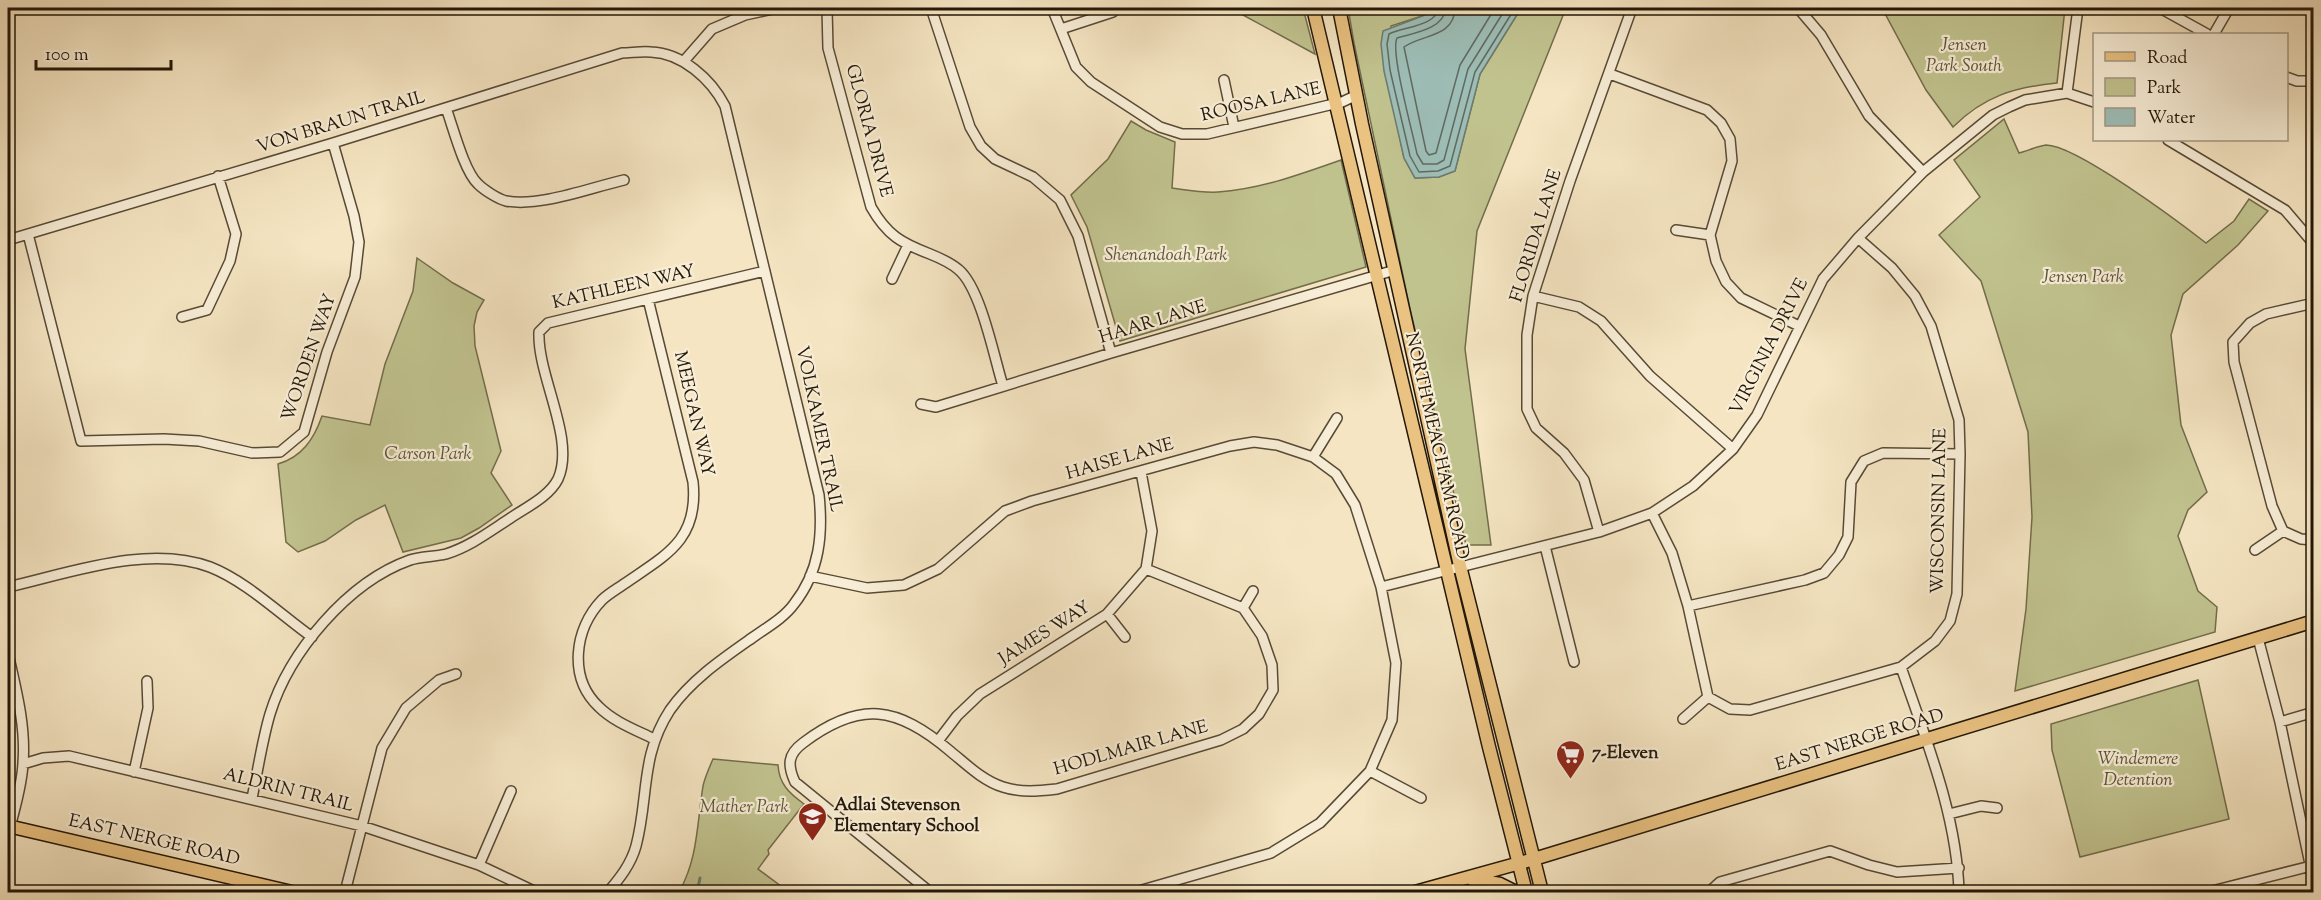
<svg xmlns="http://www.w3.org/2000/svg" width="2321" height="900" font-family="'Sorts Mill Goudy',serif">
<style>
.green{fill:#c1c38f;stroke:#726d4c;stroke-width:1.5}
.water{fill:#9dbeb7;stroke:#6c7b71;stroke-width:1.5}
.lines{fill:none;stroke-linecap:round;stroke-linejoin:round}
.shore{stroke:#606a60;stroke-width:1.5}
.stream{stroke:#6c7b71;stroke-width:3}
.minor-casing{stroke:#584a36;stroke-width:12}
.major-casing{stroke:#231708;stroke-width:15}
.minor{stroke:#f8eed7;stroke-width:9}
.major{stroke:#eac281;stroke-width:12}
.labels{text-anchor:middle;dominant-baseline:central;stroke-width:4.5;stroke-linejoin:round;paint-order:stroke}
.park-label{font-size:18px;font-style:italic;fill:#5a5337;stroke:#f8eed7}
.street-label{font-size:18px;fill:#231708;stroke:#f8eed7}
.poi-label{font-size:18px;font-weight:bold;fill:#231708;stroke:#f8eed7;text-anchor:start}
</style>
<rect width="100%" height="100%" fill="#f5e5c2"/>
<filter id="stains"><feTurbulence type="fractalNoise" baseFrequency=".00333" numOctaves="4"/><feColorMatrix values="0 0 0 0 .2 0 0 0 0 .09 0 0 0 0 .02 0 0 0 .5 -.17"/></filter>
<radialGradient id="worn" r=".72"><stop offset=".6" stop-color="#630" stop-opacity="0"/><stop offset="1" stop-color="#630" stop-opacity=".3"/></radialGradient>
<path class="green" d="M1230 8H1303L1315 54 1313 53Z
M1348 8H1436L1425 15 1391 26 1397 124 1404 158 1415 178 1439 177 1455 171 1480 74 1518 13 1525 8H1566L1477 231 1465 349 1491 545H1466L1410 309 1354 43Z
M1882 8H2065L2057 83C2015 87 1984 96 1953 127L1926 90Z
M2004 119 2019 153C2027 151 2038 146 2046 145 2076 145 2179 222 2206 243L2234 221 2249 199 2268 211 2238 245 2183 294 2171 335 2181 425 2207 492 2188 510 2178 536 2198 591 2217 607 2215 632 2015 691 2026 609 2032 517 2028 432 1981 281 1939 235 1980 197 1954 160Z
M1131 121 1146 130 1175 142 1172 188C1187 190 1203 193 1218 192 1261 189 1301 174 1341 160L1366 267 1120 341 1087 227 1071 195 1108 159Z
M417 258 453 283 484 300 477 312 474 326 475 346 501 451 491 473 512 505 479 528 461 538 403 552 385 505 356 520 325 541 298 552 286 542 278 464C302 457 314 439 322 416L370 425 385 364 413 291Z
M2198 680 2229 819 2080 857 2052 750 2051 724Z
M713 759 778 765C779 784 789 793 804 804L768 850 769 854 758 869 789 892H679C698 859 697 823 703 786 705 777 709 768 713 759Z"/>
<path class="water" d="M1436 8H1525L1518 13 1480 74 1455 171 1439 177 1415 178 1404 158 1384 71 1381 44 1383 31 1425 15Z"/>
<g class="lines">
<path class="shore" d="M1439 8C1436 26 1403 27 1389 34L1387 44 1390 70 1410 156 1419 172 1438 171 1450 166 1475 72 1515 8
M1446 8C1444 29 1414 33 1397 38 1390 52 1413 133 1417 154L1423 164H1437L1444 160 1468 69 1506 8
M1455 8C1454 38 1422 34 1404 47L1426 151 1429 155 1436 153 1460 65 1495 8"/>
<path class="stream" d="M697 892 700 878"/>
<defs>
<path id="minor" d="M807 8H831
M931 8 970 127 981 146 995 159 1033 177 1060 200 1078 236 1111 353
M1052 8 1076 67 1091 82 1160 127 1182 134H1207L1342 102 1357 95
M1798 8 1821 35 1869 116 1923 172
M2160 8 2207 34
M827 9 828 48 871 207C887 235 901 243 930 254 940 258 951 263 959 270 981 289 994 357 1003 386
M1061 29 1113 12
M2214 34 2229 8
M684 61 712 29 745 15 777 8
M1610 74 1707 110 1721 123 1730 139 1732 161 1710 235 1716 261 1726 282 1741 298 1799 326
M2286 77 2297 81H2314
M1224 80 1234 127
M2067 93 2078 8
M446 108C453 127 464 171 478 184 484 190 498 199 506 201 541 207 589 188 624 180
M2168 140 2285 210 2314 244
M1676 230 1710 235
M28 234 81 441 164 439 199 441 252 453 280 452 304 432 327 352 355 277 359 242 354 216 333 143
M8 240 333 143 622 53C631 53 641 51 651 52 682 53 711 79 725 106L819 495C823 534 820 571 794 604 784 618 766 628 752 638 722 659 691 680 670 710 640 756 649 797 636 846 631 864 620 878 608 892
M892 279 908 245
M1533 296 1579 307 1601 321 1650 376 1733 449
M648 299 693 482C699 540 666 555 624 584 617 589 608 594 602 600 574 629 568 678 599 707 614 722 636 730 654 739
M182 317 207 310 230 261 236 234 218 176
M921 404 936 407 1111 353 1395 270
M1313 457 1337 418
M1652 513 1672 553 1688 606 1708 697 1730 709 1750 710 1901 667 1935 641 1950 621 1957 594 1960 454 1959 420 1931 326 1915 296 1892 268 1858 238
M2283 531 2272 506 2234 362 2233 342 2250 323 2266 314 2314 303
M2283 531 2301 539 2314 540
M1599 532 1584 480 1564 453 1536 428 1527 409V335L1533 296 1570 181 1632 8
M1545 546 1574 662
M2255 550 2283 531
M810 576 867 588 904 585 938 569 1005 511 1032 501 1230 446 1254 442 1277 445 1313 457 1336 474 1355 505 1381 587 1396 663 1392 720 1370 771 1320 823 1271 853 1135 892
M8 587C70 573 148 544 210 567 246 581 281 615 312 637
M1381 587 1599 532 1652 513 1693 486 1733 449 1757 415 1823 279 1858 238 1923 172 1993 115 2009 107 2025 100 2067 93 2094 102
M1688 606 1805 580 1824 573 1839 555 1848 537 1851 482 1864 461 1883 453 1960 454
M1243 608 1253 591
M1107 614 1125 637
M2258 638 2280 722 2314 883
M8 653C16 689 26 726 23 763 22 788 13 813 8 836
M1901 667C1926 740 1957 815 1959 892
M1683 719 1708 697
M2280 722 2314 712
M938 741 957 716 980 694 1107 614 1146 569 1152 531 1141 472
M23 764 43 758 69 756 362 826 479 865 536 892
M1370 771 1421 798
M134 772 148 708 147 681
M252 798C258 770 262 741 270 714 289 652 348 582 410 560 421 556 434 557 446 554 469 547 489 532 509 519 525 508 549 497 558 479 576 439 537 376 539 332L548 323 765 271
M1949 814 1981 806 1997 808
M479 865 511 791
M345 892 382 748 406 708 439 680 456 674
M930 892 795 782C787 765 788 754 803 743 860 700 897 706 950 751 966 764 983 781 1003 787 1021 793 1039 791 1057 789L1221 740 1243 729 1259 714 1273 690 1272 665 1262 636 1243 608 1146 569
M1709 892 1720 882 1830 851 1869 865 1897 872 1959 868
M2208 892 2311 866"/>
<path id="major" d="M1313 8 1489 747 1526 892
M1339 8 1362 124 1460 566 1542 892
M8 826 292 892
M1472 879 1500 884 1516 892
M1415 892 1534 859 2314 621"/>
</defs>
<use href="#minor" class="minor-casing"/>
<use href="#major" class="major-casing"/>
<use href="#minor" class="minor"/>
<use href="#major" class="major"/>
</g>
<defs>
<symbol id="supermarket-pin" viewBox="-11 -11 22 30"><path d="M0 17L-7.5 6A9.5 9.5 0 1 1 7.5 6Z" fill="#8f2418" stroke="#f8eed7"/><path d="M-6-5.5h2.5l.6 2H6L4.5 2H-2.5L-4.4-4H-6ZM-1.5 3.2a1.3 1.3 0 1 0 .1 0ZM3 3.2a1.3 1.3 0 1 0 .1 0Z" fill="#fff"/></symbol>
<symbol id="school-pin" viewBox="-11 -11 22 30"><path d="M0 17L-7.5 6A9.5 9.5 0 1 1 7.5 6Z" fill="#8f2418" stroke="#f8eed7"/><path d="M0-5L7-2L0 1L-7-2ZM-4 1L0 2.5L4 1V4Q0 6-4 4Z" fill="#fff"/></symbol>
</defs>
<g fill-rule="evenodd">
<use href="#supermarket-pin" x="1554" y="738" width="33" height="45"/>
<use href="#school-pin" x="796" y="800" width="33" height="45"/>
</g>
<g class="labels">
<g class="park-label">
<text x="1964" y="46">Jensen<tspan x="1964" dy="21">Park South</tspan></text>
<text x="1166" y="256">Shenandoah Park</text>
<text x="2083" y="278">Jensen Park</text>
<text x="428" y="455">Carson Park</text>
<text x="2138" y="760">Windemere<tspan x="2138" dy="21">Detention</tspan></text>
<text x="744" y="808">Mather Park</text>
</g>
<g class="street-label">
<text transform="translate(1261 103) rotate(-13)">ROOSA LANE</text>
<text transform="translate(341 123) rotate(-17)">VON BRAUN TRAIL</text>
<text transform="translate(868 131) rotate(75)">GLORIA DRIVE</text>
<text transform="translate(1537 236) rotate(-73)">FLORIDA LANE</text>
<text transform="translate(624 288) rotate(-13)">KATHLEEN WAY</text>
<text transform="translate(1153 323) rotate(-17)">HAAR LANE</text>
<text transform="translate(1770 347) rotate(-63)">VIRGINIA DRIVE</text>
<text transform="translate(310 358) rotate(-71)">WORDEN WAY</text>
<text transform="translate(693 414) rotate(77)">MEEGAN WAY</text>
<text transform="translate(818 429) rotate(78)">VOLKAMER TRAIL</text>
<text transform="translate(1436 446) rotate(77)">NORTH MEACHAM ROAD</text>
<text transform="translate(1120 460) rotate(-16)">HAISE LANE</text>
<text transform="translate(1940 511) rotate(-89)">WISCONSIN LANE</text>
<text transform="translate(1045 634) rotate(-32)">JAMES WAY</text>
<text transform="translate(1860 741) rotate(-17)">EAST NERGE ROAD</text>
<text transform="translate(1131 749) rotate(-16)">HODLMAIR LANE</text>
<text transform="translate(288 791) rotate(14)">ALDRIN TRAIL</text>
<text transform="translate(154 841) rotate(13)">EAST NERGE ROAD</text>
</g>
<g class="poi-label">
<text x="1592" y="754">7-Eleven</text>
<text x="834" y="806">Adlai Stevenson<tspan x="834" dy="21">Elementary School</tspan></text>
</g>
</g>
<rect width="2321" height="900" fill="none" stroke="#f5e5c2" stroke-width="30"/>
<rect x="9" y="9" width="2303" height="882" fill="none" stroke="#231708" stroke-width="3"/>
<rect x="15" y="15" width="2291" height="870" fill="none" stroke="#231708" stroke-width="1.5"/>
<rect x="2093" y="33" width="195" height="108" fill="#f8eed7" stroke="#a39884" stroke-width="1.5"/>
<rect x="2105" y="52" width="30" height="9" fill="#eac281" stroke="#a39884" stroke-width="1.5"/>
<text x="2147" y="63" font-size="18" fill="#231708">Road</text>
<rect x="2105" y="78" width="30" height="18" fill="#c1c38f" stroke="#a39884" stroke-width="1.5"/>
<text x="2147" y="93" font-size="18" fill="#231708">Park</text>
<rect x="2105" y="108" width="30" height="18" fill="#9dbeb7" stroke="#a39884" stroke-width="1.5"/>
<text x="2147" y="123" font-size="18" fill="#231708">Water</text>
<path d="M36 60v9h135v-9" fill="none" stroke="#231708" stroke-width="3"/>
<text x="45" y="60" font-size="18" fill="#231708" stroke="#f8eed7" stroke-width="4.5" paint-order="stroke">100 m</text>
<rect width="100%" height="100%" filter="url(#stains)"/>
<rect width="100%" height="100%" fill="url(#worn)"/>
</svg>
